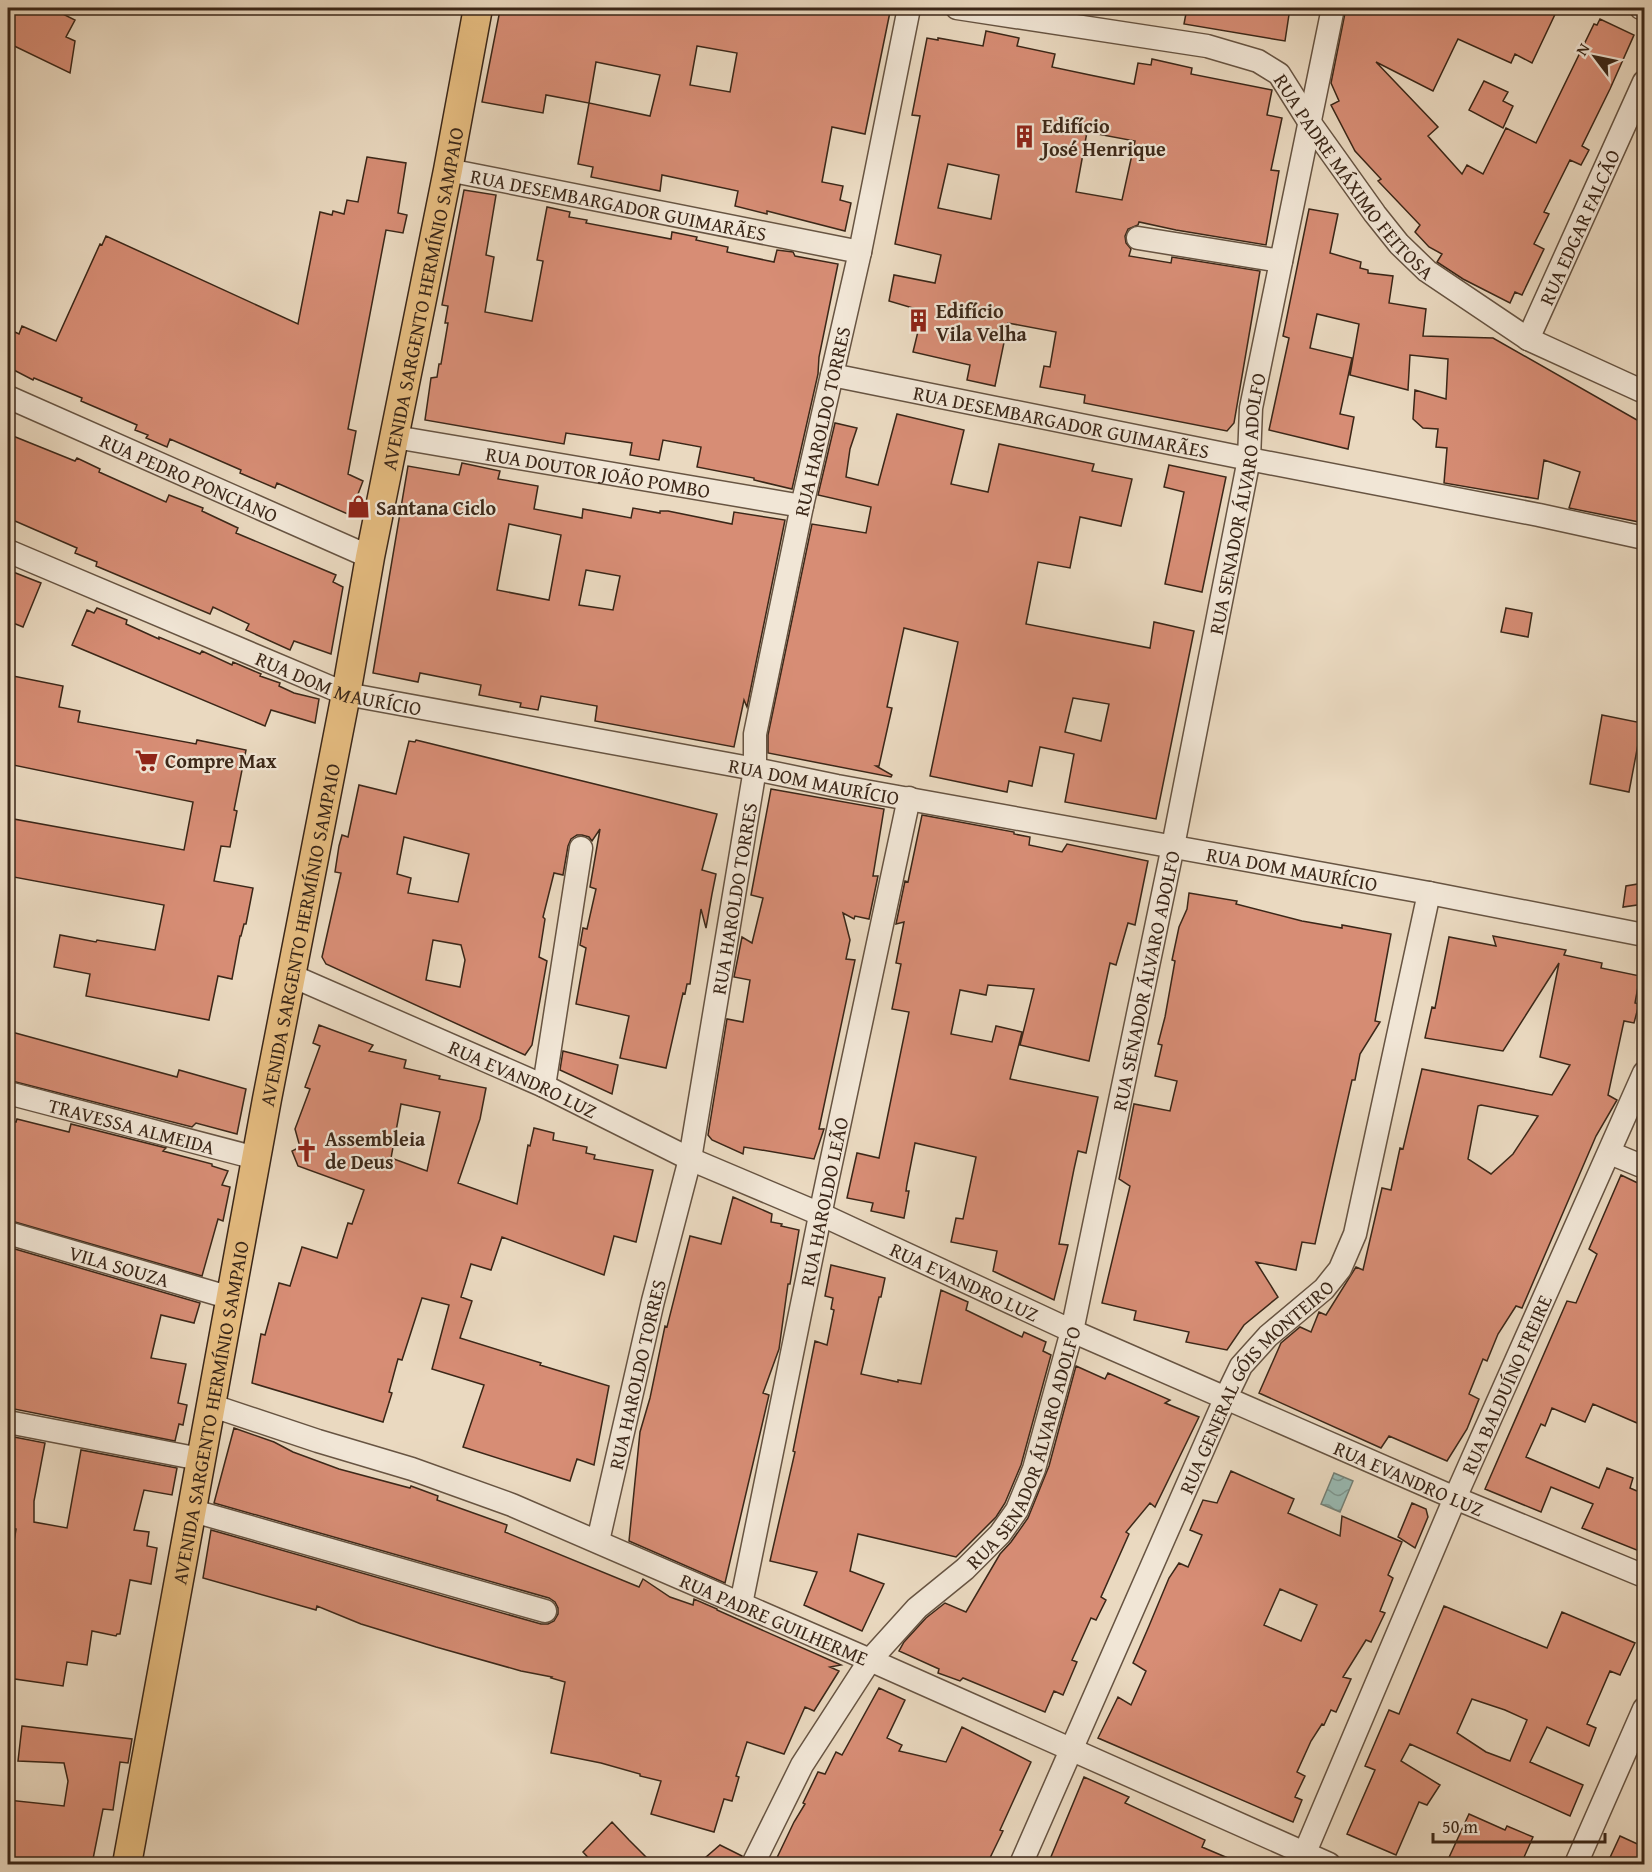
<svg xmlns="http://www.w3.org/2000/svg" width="1652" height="1872" font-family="'Gentium Book Plus',serif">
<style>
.water{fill:url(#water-waves);stroke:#737f75;stroke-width:1.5}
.building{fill:#d78d75;stroke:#3b2718;stroke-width:1.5;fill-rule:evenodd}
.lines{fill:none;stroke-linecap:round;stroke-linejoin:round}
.minor-casing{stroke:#675442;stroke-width:25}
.major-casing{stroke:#3b2718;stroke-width:31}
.minor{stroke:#f1e6d6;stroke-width:22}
.major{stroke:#e5bc80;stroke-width:28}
.labels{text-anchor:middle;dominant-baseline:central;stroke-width:4.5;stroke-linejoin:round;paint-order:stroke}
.poi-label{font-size:20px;font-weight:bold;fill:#3b2718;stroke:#f1e6d6;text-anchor:start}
.street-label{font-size:20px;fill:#3b2718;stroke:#f1e6d6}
</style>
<defs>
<pattern id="water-waves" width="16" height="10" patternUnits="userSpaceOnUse" patternTransform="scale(1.5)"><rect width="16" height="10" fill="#98bab3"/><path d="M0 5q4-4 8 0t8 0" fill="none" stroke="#7d9791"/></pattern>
</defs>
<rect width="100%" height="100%" fill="#ead9c0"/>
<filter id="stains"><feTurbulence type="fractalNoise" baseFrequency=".00333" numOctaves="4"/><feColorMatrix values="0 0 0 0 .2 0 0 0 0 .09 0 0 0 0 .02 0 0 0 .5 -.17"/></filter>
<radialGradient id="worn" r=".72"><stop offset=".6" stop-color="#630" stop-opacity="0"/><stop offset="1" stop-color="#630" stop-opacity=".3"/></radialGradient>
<path class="water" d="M1334 1473 1353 1481 1340 1512 1321 1504Z"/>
<path class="building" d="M8 8H51L75 20 66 37 75 41 70 73 8 43Z
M513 8H867L890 12 865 134 832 127 822 182 843 186 840 200 851 203 845 231 767 211V214L735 206 738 191 662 175 660 191 591 177 593 167 578 164 589 103 546 95 543 113 482 102 500 10 513 12ZM697 46 737 53 730 92 690 85ZM596 62 660 75 650 116 589 103Z
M1187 8H1290L1285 41 1184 24Z
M1346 8H1355L1381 13 1384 8H1395L1412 13 1414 8H1558L1532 63 1515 54 1511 63 1458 39 1433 91 1376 62 1438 127 1428 136 1462 174 1467 165 1483 174 1506 128 1536 143 1594 24 1597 25 1600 19 1634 35 1610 89 1582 146 1589 150 1581 165 1570 160 1544 212 1549 214 1534 244 1544 249 1522 295 1515 292 1510 303 1463 279 1437 262 1442 254 1429 247 1415 232 1420 225 1378 181 1381 179 1355 151 1331 105 1339 101 1331 83Z
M986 31 1019 38 1017 46 1055 54 1052 67 1090 75 1134 84 1138 63 1151 65 1152 59 1192 68 1191 74 1272 90 1267 115 1282 118 1271 170 1279 171 1266 245 1176 230 1139 222 1138 225 1128 229 1125 236 1126 243 1131 249 1129 256 1171 263 1172 257 1260 271 1234 423 1227 431 1084 403 1085 395 1040 387 1044 366 1050 367 1056 332 1008 323 995 386 967 380 970 365 913 352 923 311 889 301 894 275 935 283 941 255 895 244 920 116 912 115 927 38 938 40V38L983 46ZM1087 132 1135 141 1122 200 1076 192ZM948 164 999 175 991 219 938 208Z
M1484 81 1508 92 1503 101 1513 106 1503 128 1469 110Z
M367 157 406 163 398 213 407 215 403 233 386 230 348 429 356 431 348 474 363 481 350 515 277 483 275 488 240 473 241 470 170 439 167 447 146 438 148 435 135 430 137 425 81 401 82 398 34 378 33 380 8 367V350L15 332 19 334 22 326 56 341 100 244 102 245 106 236 298 324 320 212 332 215 333 211 344 214 347 200 358 202Z
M464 190 496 195 486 255 494 257 485 312 532 321 543 261 537 260 547 207 570 212 569 217 587 220 586 223 671 239 672 232 697 237 696 240 728 247 727 252 774 262 777 250 793 252 795 256 838 264 819 357 818 374 792 489 754 480V478L697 467 701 447 663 440 659 460 630 455 632 443 566 433 564 444 425 420 431 378 437 377 439 364H441L448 323H445L448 306 442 305Z
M1309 209 1338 214 1330 253 1361 262 1360 268 1368 270V273L1393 276 1389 303 1426 309 1423 336 1493 338 1644 424V523L1569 508 1580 472 1544 460 1538 499 1444 483 1447 448 1436 447 1438 429 1423 428 1413 419 1415 390 1446 399 1448 359 1410 355 1408 390 1350 375 1359 324 1317 314 1310 348 1352 358 1340 414 1354 417 1348 449 1269 430 1289 338 1283 336Z
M897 414 964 430 951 484 988 492 999 444 1094 464 1092 471 1132 479 1121 526 1080 517 1070 568 1038 562 1026 624 1150 648 1154 622 1194 631 1156 819 1065 802 1074 754 1040 747 1032 786 1009 781 1007 792 930 776 958 642 904 628 887 707 892 708 879 766H876L892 775 891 777 768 753V735L812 524 866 533 871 507 818 495 835 423 857 428 850 449 846 477 878 485ZM1073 698 1109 704 1101 741 1065 732Z
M8 434 75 461 77 458 100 469 99 472 166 502 169 495 203 508 202 511 238 528 236 533 336 575 333 582 343 587 331 654 294 641 290 650 246 630 249 624 213 607 210 614 96 566 97 562 75 553 77 548 8 518Z
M462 463 500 471 498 479 538 486 534 509 582 518 583 509 631 518 633 508 660 513V511H668L732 524 734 512 785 520 747 707 744 700 734 747 595 721 597 706 541 696 538 710 520 707 521 703 479 695 481 685 420 673 418 682 373 673 408 466 459 475ZM509 524 561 535 549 600 497 590ZM586 570 620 576 613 610 579 605Z
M1169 465 1226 477 1202 592 1165 584 1184 492 1164 487Z
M8 570 41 583 23 627 8 621Z
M97 608 127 620 126 624 159 639V637L200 654 202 651 232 665 233 662 261 674 260 676 280 683 279 686 294 693 319 699 315 723 271 710 265 726 72 645 87 610 94 613Z
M1506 608 1532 613 1528 637 1501 632Z
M8 675 63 686 59 707 80 711 78 722 196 744 197 740 246 750 234 810 237 811 230 847 221 846 214 881 253 888 246 924H244L241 936H240L232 979 218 976 209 1020 86 996 90 974 54 967 60 935 96 942 97 940 155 950 164 905 8 876V818L184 850 193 802 8 764Z
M1602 715 1642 723 1629 792 1590 784Z
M416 740 717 814 702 870 716 874 712 894 706 928 701 909 690 984H687L685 994 683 993 666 1068 620 1058 629 1016 576 1004 586 948 580 945 583 928 587 929 596 889 590 887 600 829 592 841 589 837 582 835H577L571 839 568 846 563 875 554 873 543 917 545 919 539 957 547 961 532 1045 525 1055 326 964 322 957 341 873 335 872 339 846 342 835 348 837 359 785 396 794 409 741 415 742ZM404 837 469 854 458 902 408 893 411 878 397 874ZM433 940 461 945 465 960 460 987 426 980Z
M771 789 884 809 873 876H878L869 919 855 916 854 919 843 913 850 940 846 959 855 960 819 1129H824L814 1159 744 1147 743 1154 712 1140 708 1135 727 1019 743 1022 750 980 734 977 742 937 752 943 763 898 751 895Z
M922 815 1014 832V834L1030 837 1029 845 1062 852 1067 844 1148 861 1135 925 1128 923 1116 965 1110 963 1089 1061 1020 1045 1034 989 988 985 986 995 960 990 951 1034 992 1042 996 1026 1022 1032 1010 1079 1098 1097 1086 1153 1078 1151 1074 1169 1059 1244 1068 1245 1054 1300 993 1271 997 1251 951 1242 956 1218 963 1219 976 1157 915 1143 907 1184 906 1191H909L904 1218 871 1211 873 1203 847 1198 857 1153 879 1158 909 1012 892 1009 901 964 896 963 904 922 896 924 905 881 908 882Z
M1644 883V904L1623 907 1626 886Z
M1189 893 1237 901 1236 904 1302 921 1342 928V925L1391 934 1375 1021 1380 1022 1360 1054 1355 1080H1352L1315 1244 1302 1242 1296 1270 1256 1262 1278 1297 1244 1325 1227 1350 1186 1342 1189 1332 1134 1320 1136 1311 1102 1303 1130 1186 1119 1179 1134 1104 1170 1111 1177 1081 1155 1076 1162 1045 1158 1044 1165 1017 1175 961 1172 960 1179 927 1187 909Z
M1493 936 1566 950 1564 955 1602 963 1601 968 1640 976 1635 1003 1639 1004 1634 1023 1624 1021 1608 1095 1617 1100 1596 1136 1522 1308 1516 1306 1498 1334 1487 1361 1483 1359 1469 1394 1479 1399 1467 1429 1447 1461 1389 1436 1381 1448 1259 1393 1281 1343 1300 1327 1311 1332 1319 1312 1326 1315 1356 1267 1363 1270 1382 1188 1391 1190 1400 1148 1403 1149 1422 1069 1552 1095 1570 1065 1540 1057 1559 963 1503 1051 1425 1038 1432 1007 1435 1008 1449 937 1496 946ZM1481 1105 1538 1116 1513 1154 1491 1174 1468 1159 1478 1106Z
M319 1025 373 1045 369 1051 406 1060 404 1068 440 1076 439 1079 486 1088 480 1119 458 1183 517 1204 528 1145 530 1146 534 1128 554 1133 553 1140 587 1147 586 1153 595 1155 594 1159 653 1170 636 1242 614 1236 604 1275 502 1237 491 1270 471 1264 461 1297 472 1301 460 1338 541 1363 540 1365 609 1386 594 1465 577 1459 570 1481 463 1447 484 1385 432 1369 449 1305 422 1298 402 1360 398 1359 389 1392 392 1393 383 1422 252 1383 261 1334 265 1335 279 1283 290 1286 302 1247 337 1258 348 1223 352 1224 364 1190 298 1166 292 1151 300 1147 295 1129 310 1089 305 1087 320 1046 313 1043ZM401 1104 440 1112 427 1171 391 1158Z
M8 1031 177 1077 179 1070 246 1089 237 1134 196 1123 192 1127 8 1080Z
M563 1051 618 1065 612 1094 560 1070Z
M17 1119 69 1132 71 1124 166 1148 163 1151 212 1164V1166L228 1171 222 1185 230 1187 223 1221 218 1219 202 1276 8 1220V1120L16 1122Z
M1621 1175 1644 1186V1426L1593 1404 1585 1422 1552 1408 1545 1426 1541 1424 1526 1457 1599 1488 1607 1468 1633 1478 1630 1488 1644 1494V1553L1582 1528 1593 1504 1551 1487 1541 1512 1485 1489 1567 1301 1576 1303 1597 1254 1589 1249Z
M733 1197 772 1214 771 1222 782 1224 781 1226 799 1230 790 1284H788L779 1349 763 1393 769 1395 725 1583 629 1541 640 1432 650 1398 665 1326 667 1327 690 1236 721 1244Z
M8 1247 200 1303 194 1323 161 1315 151 1358 186 1364 178 1403 187 1405 183 1425 179 1424 175 1441 14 1409V1403H8Z
M831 1265 885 1278 881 1297H879L861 1374 898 1382V1380L921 1384 941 1290 968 1302 966 1310 1022 1337 1024 1332 1046 1342 1043 1351 1051 1355 1021 1465 1005 1503 996 1517 956 1557 858 1534 850 1571 884 1584 862 1631 804 1605 817 1572 770 1561 795 1452 793 1451 815 1341 827 1345 834 1310 831 1309 833 1298 825 1296Z
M1076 1366 1105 1379 1108 1373 1170 1400 1165 1403 1199 1417 1155 1507 1150 1503 1126 1532 1129 1534 1101 1597 1106 1600 1096 1620 1091 1618 1072 1660 1077 1662 1063 1695 1054 1691 1045 1712 963 1678 960 1681 938 1673 939 1669 899 1651 904 1642 926 1618 945 1603 966 1612 1000 1554 1011 1542 1028 1518 1049 1466Z
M234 1428 274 1442 293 1452 339 1469 410 1488 411 1486 438 1496 437 1500 507 1525 505 1532 639 1587 643 1579 670 1597 693 1605 694 1599 717 1609V1610L841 1665 830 1667 839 1671 814 1711 805 1707 784 1754 747 1742 736 1776 739 1777 732 1801 724 1799 714 1832 651 1814 661 1781 640 1776V1774L601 1763 551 1753 565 1682 551 1678 552 1677 521 1671 436 1647 361 1624 317 1606 316 1610 203 1578 211 1530 541 1624H548L554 1621 558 1614V1608L555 1602 549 1598 214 1503Z
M14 1437 45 1443 34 1501V1522L67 1528 81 1450 177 1468 172 1495 144 1490 134 1530 149 1532 147 1546 157 1548 151 1584 130 1580 120 1634H117L116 1636 92 1631 87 1665 67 1662 63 1686 8 1678V1579L16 1529 8 1527V1471Z
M1231 1471 1294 1499 1288 1513 1340 1536 1342 1516 1402 1542 1388 1575 1393 1578 1380 1611 1385 1613 1371 1642 1366 1640 1343 1677 1351 1679 1336 1712 1331 1710 1324 1725 1322 1724 1311 1741 1297 1772 1305 1776 1295 1797 1302 1800 1293 1822 1098 1738 1118 1697 1131 1705 1146 1671 1133 1663 1149 1626 1169 1578 1179 1563 1188 1567 1202 1535 1190 1530 1203 1500 1217 1503ZM1280 1589 1317 1605 1301 1641 1264 1625Z
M1412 1503 1426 1509 1428 1517 1415 1548 1398 1537Z
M1444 1606 1547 1648 1562 1612 1635 1643 1620 1675 1610 1671 1587 1724 1596 1728 1589 1746 1547 1727 1530 1762 1583 1785 1570 1816 1410 1744 1401 1761 1440 1785 1427 1805 1419 1802 1396 1855 1347 1834 1375 1770 1365 1766 1389 1710 1399 1714ZM1472 1699 1505 1710 1527 1720 1510 1761 1486 1752 1457 1733Z
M879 1688 905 1700 887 1738 902 1745 899 1751 946 1762 962 1727 1031 1762 1000 1830 1003 1831 987 1864H774L794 1822 805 1804 803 1803 818 1772 825 1774 836 1752 842 1755Z
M22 1726 132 1739 128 1763 120 1762 113 1810 103 1809 92 1864H56L8 1858V1800L64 1806 68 1781 64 1763 18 1761Z
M1084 1777 1129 1797 1125 1803 1205 1840 1202 1847 1242 1864H1048Z
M1469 1814 1505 1830 1507 1826 1533 1837 1521 1864H1446Z
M612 1822 629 1840 653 1864H594L583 1852Z
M1620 1836 1644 1847V1864H1607Z
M720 1845 742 1856 740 1864H698Z"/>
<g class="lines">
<defs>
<g id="minor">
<path id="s1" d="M957 8 1207 46 1258 61 1279 74 1310 123 1375 214 1399 244 1427 271 1528 339 1644 392"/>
<path d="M1641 8 1644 9"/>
<path id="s2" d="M448 170 860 252"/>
<path d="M1138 238 1281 261"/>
<path id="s3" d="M1528 339 1644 82"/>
<path id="s4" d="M832 375 1249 459 1539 515 1644 538"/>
<path id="s5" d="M8 397 370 557"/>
<path id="s6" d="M395 437 802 506"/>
<path id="s7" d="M8 551 346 694 755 769 837 786 1429 893 1644 935"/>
<path id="s8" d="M290 975 544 1086 690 1159 820 1214 1072 1331 1455 1498 1644 1576"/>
<path d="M544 1086 581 848"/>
<path id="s9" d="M8 1093 256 1158"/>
<path d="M1610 1153 1644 1167"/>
<path id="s10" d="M8 1233 231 1298"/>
<path id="s11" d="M210 1405 318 1441 412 1469 512 1505 870 1660 1329 1864"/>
<path d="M8 1422 200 1459"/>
<path d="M190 1510 545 1611"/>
<path id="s12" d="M598 1541 653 1301 690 1159 755 769V734L802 506 860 252 909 8"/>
<path id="s13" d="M741 1604 824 1196 909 798"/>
<path id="s14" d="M753 1864 802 1765 870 1660 917 1608 965 1569 1000 1534 1017 1510 1034 1469 1072 1331 1173 846 1249 459 1251 408 1333 8"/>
<path id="s15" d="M1021 1864 1226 1397 1241 1366 1268 1336 1324 1289 1340 1269 1355 1234 1429 893"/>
<path id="s16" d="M1300 1864 1455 1498 1644 1073"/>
<path d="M1576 1864 1644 1709"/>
</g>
<g id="major">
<path id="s17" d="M127 1864 267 1099 346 694 370 557 448 170 478 8"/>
</g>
</defs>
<use href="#minor" class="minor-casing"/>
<use href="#major" class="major-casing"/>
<use href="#minor" class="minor"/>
<use href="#major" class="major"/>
</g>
<defs>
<symbol id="building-bare" viewBox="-9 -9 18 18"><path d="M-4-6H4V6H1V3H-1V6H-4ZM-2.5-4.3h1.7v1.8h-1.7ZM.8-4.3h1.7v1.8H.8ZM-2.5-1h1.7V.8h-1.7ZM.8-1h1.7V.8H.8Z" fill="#8f2418" stroke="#f1e6d6" stroke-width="2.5" paint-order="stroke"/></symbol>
<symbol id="shop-bare" viewBox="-9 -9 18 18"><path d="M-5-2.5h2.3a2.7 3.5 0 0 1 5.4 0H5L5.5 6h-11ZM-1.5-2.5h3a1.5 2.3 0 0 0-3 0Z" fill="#8f2418" stroke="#f1e6d6" stroke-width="2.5" paint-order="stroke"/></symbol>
<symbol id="supermarket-bare" viewBox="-9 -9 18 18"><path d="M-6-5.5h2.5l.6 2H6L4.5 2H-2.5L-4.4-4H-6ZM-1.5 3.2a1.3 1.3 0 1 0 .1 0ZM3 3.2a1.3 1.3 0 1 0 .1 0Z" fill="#8f2418" stroke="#f1e6d6" stroke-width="2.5" paint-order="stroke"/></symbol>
<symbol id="church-bare" viewBox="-9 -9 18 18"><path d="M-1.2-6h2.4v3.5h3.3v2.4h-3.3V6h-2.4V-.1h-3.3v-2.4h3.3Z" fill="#8f2418" stroke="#f1e6d6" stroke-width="2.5" paint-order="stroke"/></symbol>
</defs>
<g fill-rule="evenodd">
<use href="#building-bare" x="1008" y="120" width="33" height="33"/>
<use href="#building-bare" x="902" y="304" width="33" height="33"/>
<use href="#shop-bare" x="342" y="490" width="33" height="33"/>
<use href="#supermarket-bare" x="130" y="744" width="33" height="33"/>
<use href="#church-bare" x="290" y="1134" width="33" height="33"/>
</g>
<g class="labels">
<g class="poi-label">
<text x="1042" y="125">Edifício<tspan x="1042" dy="23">José Henrique</tspan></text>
<text x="936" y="310">Edifício<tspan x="936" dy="23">Vila Velha</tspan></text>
<text x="376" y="507">Santana Ciclo</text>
<text x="165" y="760">Compre Max</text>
<text x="325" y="1138">Assembleia<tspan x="325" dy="23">de Deus</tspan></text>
</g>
<g class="street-label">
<text stroke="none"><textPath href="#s1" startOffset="458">RUA PADRE MÁXIMO FEITOSA</textPath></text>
<text stroke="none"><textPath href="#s2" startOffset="174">RUA DESEMBARGADOR GUIMARÃES</textPath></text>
<text stroke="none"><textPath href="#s3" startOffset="123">RUA EDGAR FALCÃO</textPath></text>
<text stroke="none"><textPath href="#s17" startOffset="1593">AVENIDA SARGENTO HERMÍNIO SAMPAIO</textPath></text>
<text stroke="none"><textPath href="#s12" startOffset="1143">RUA HAROLDO TORRES</textPath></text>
<text stroke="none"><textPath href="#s4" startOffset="234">RUA DESEMBARGADOR GUIMARÃES</textPath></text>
<text stroke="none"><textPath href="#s6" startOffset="206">RUA DOUTOR JOÃO POMBO</textPath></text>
<text stroke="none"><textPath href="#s5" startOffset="198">RUA PEDRO PONCIANO</textPath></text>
<text stroke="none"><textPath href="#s14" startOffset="1478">RUA SENADOR ÁLVARO ADOLFO</textPath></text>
<text stroke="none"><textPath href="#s7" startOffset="357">RUA DOM MAURÍCIO</textPath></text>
<text stroke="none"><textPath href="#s7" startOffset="843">RUA DOM MAURÍCIO</textPath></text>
<text stroke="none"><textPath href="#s7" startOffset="1329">RUA DOM MAURÍCIO</textPath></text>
<text stroke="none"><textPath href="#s12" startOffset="657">RUA HAROLDO TORRES</textPath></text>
<text stroke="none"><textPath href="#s17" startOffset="945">AVENIDA SARGENTO HERMÍNIO SAMPAIO</textPath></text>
<text stroke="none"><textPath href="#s14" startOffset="992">RUA SENADOR ÁLVARO ADOLFO</textPath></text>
<text stroke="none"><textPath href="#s8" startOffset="255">RUA EVANDRO LUZ</textPath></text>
<text stroke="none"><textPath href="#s9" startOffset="128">TRAVESSA ALMEIDA</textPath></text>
<text stroke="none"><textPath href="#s13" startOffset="411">RUA HAROLDO LEÃO</textPath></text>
<text stroke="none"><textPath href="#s10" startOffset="116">VILA SOUZA</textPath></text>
<text stroke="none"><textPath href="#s8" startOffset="741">RUA EVANDRO LUZ</textPath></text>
<text stroke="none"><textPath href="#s12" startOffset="171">RUA HAROLDO TORRES</textPath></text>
<text stroke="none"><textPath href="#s16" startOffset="522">RUA BALDUÍNO FREIRE</textPath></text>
<text stroke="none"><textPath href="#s15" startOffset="536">RUA GENERAL GÓIS MONTEIRO</textPath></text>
<text stroke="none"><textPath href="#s17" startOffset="459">AVENIDA SARGENTO HERMÍNIO SAMPAIO</textPath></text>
<text stroke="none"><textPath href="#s14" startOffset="506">RUA SENADOR ÁLVARO ADOLFO</textPath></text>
<text stroke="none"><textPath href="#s8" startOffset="1227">RUA EVANDRO LUZ</textPath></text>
<text stroke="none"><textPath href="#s11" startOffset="604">RUA PADRE GUILHERME</textPath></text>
</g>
</g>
<rect width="1652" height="1872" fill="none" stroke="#ead9c0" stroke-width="30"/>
<rect x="9" y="9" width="1634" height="1854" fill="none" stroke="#3b2718" stroke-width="3"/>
<rect x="15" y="15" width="1622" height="1842" fill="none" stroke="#3b2718" stroke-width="1.5"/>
<g transform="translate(1595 57) rotate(302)" stroke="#f1e6d6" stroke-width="4.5" paint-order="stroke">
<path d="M0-4.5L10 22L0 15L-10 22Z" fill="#3b2718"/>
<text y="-9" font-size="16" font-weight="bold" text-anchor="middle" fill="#3b2718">N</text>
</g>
<path d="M1433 1833v9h172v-9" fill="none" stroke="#3b2718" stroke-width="3"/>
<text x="1442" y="1833" font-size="18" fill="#3b2718" stroke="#f1e6d6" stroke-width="4.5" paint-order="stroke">50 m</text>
<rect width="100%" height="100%" filter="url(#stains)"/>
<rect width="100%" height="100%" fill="url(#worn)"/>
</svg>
